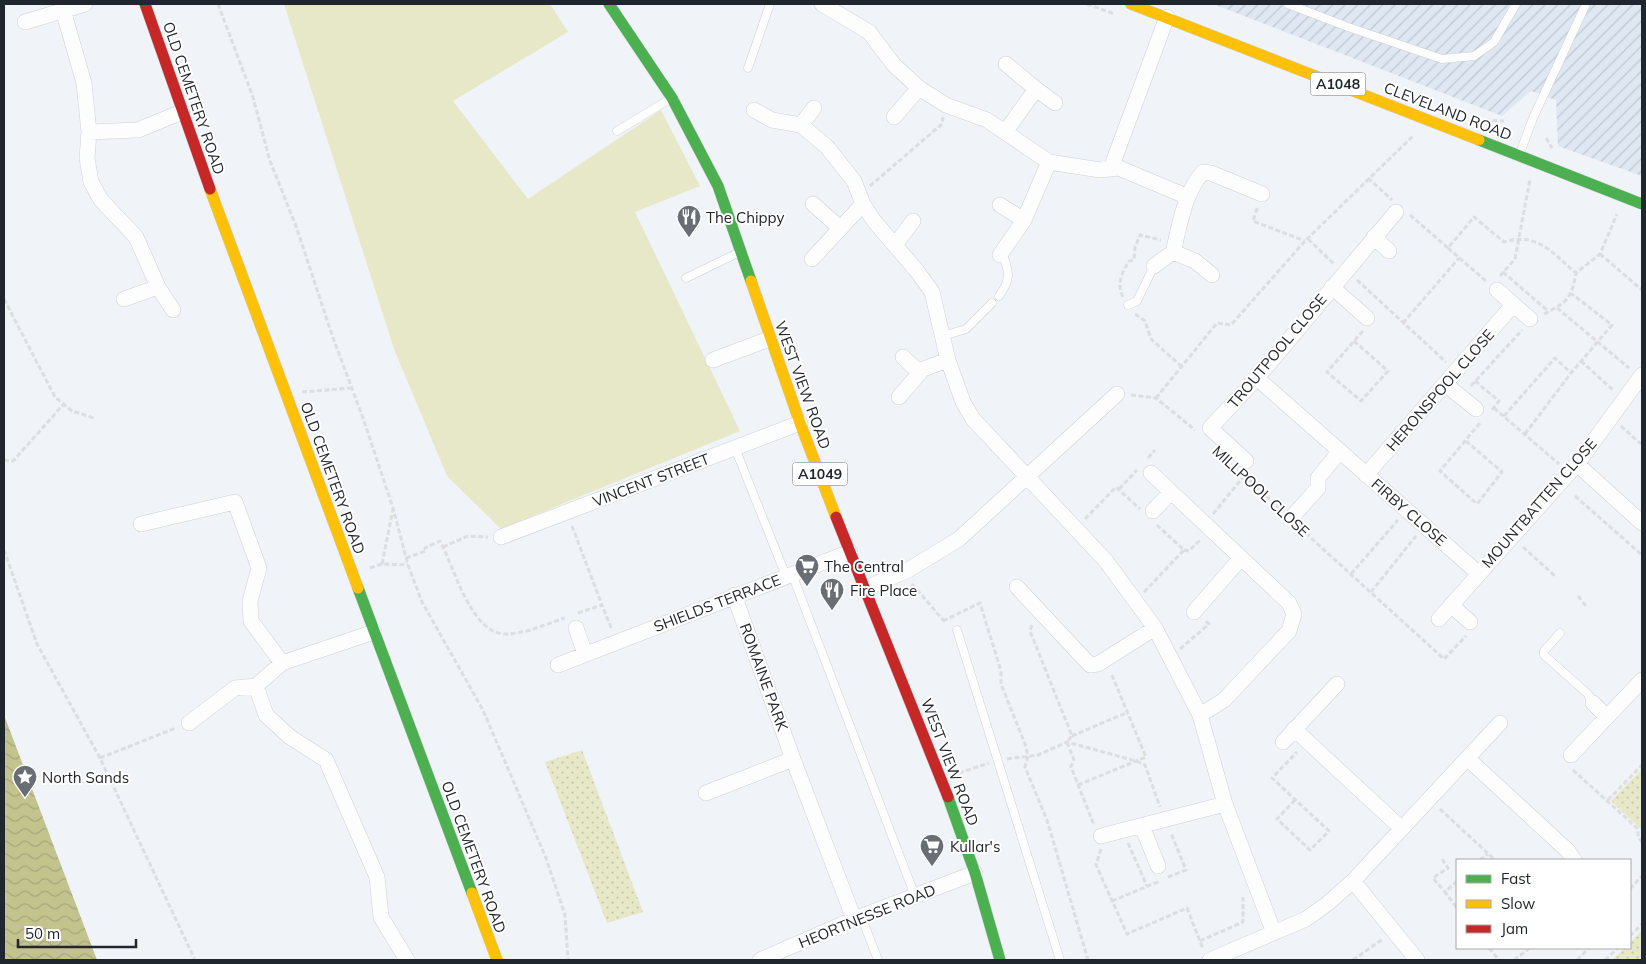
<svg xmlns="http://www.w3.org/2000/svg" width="1646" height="964" font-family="Mulish,sans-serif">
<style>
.industrial{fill:url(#industrial-furrows)}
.grass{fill:url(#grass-dots)}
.park{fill:#e7e8c8}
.water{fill:url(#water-waves)}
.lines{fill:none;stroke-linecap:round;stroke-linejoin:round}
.lane-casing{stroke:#ccd1d7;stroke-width:9}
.street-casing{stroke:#ccd1d7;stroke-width:16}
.fast-casing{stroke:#ccd1d7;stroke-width:12}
.slow-casing{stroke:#ccd1d7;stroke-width:12}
.jam-casing{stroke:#ccd1d7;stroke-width:12}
.path{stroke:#dcdedf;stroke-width:3;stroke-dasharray:5 2.5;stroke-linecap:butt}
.lane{stroke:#fdfdfe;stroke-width:8}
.street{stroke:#fdfdfe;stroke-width:15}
.fast{stroke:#4caf50;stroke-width:11}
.slow{stroke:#ffc107;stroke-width:11}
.jam{stroke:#c62828;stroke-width:11}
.labels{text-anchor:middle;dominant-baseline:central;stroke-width:4;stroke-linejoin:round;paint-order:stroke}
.shield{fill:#fff;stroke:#63676c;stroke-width:1}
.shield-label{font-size:14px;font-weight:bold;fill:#20262d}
.street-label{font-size:15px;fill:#20262d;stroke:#fff}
.poi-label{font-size:15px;fill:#20262d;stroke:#fff;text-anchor:start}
</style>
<defs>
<pattern id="industrial-furrows" width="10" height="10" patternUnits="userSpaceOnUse" patternTransform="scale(1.25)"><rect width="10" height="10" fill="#dfe8f2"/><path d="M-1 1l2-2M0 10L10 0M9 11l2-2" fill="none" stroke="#bfc7d0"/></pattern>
<pattern id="grass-dots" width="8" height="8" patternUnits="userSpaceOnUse" patternTransform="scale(1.25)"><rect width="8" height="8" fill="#e7e8c8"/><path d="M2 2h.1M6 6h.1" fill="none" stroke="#c6c7ac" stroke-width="1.8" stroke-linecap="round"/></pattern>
<pattern id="water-waves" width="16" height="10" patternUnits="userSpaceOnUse" patternTransform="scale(1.25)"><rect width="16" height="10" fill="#c3c38e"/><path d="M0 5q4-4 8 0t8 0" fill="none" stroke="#a7a77b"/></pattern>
</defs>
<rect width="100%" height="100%" fill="#f0f3f8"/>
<path class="industrial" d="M1213 4H1642V176L1558 146 1556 100 1531 91 1502 116Z"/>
<path class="grass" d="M582 750 643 912 607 923 545 762Z
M1642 769V839L1641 829 1611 801Z
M1642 930V960H1612L1625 948H1630V943Z"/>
<path class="park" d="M284 4H550L568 32 453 101 528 199 661 110 700 186 635 212 740 431 501 529 447 476 394 349Z"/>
<path class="water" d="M4 715 97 960H4Z"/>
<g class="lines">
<defs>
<path id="lane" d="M1288 4 1348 27 1442 59 1474 56 1494 42 1516 4
M748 68 770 4
M617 131 670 99
M1520 153 1533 118 1586 4
M686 278 738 253
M999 296C1012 278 1009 272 1002 252
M1128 305 1137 301 1154 266
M943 336 966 329 992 303
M735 448 786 576
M792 574 915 896
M957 630 1060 960
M1560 633 1544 651V655L1588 694 1593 703
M861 916 878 960"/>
<path id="street" d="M822 4 869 32 894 65 919 88 946 105 987 120 1049 162 1100 170 1119 168 1188 197
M63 10 84 83 89 132 87 158 91 182 101 200 136 237 158 287 173 310
M25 22 85 4
M1036 89 1055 103
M754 110 772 120 801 125 827 147 854 181 863 204 874 221 917 271 932 292 948 360 963 402 973 419 1106 561 1155 628 1200 715 1225 804 1274 933
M894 117 919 88
M801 125 814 108
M1006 131 1036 89 1006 64
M89 132 138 130 182 112
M1111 168 1167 17
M813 204 840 228
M1000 205 1024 220
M1374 237 1389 251
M895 245 913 221
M1000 255 1024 220 1049 162
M812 259 863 204
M1154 266 1173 252
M1212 275 1195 261 1173 252C1180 225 1184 193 1203 172L1211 173 1262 194
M1332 287 1367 318
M1497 290 1530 319
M124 299 158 287
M903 357 920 373
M713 360 769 339
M1257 378 1478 573
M1445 384 1476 409
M899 397 923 369 948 360
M1246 461 1210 428 1257 378 1396 212
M1577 464 1642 523
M1151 473 1289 603 1294 614 1289 631 1224 700 1200 715
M1366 475 1513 305
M1153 511 1171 492
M1293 516 1318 488V478L1340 451
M141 524 235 502 259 568 250 601 251 621 282 663
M501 537 800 423
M1017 587 1090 665 1098 664 1155 628
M864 589 908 570 959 539 1117 394
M734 595 793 759 854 919
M1451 605 1470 622
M1194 612 1241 558
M1439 619 1577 464 1642 375
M576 628 585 654
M558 665 850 552
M256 686 266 715 290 737 326 760 377 877 381 917 407 960
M1593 703 1606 716
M189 723 235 688 256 686 282 663 374 632
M1294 729 1401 828
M1283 742 1337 684
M1571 755 1642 680
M1467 758 1568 851 1574 860
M706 793 793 759
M1142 826 1158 866
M1101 836 1225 804
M1353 881 1417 960
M760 960 854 919 975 873
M1210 960 1306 919 1327 904 1353 881 1500 723"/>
<path id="fast" d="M609 4 672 98 718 186 751 281
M1479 140 1642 204
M358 588 472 893
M948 797 975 873 1000 960"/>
<path id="slow" d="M1131 4 1479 140
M210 189 358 588
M751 281 800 423 836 517
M472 893 497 960"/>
<path id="jam" d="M145 4 210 189
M836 517 948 797"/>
</defs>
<use href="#lane" class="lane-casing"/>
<use href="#street" class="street-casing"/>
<use href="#fast" class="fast-casing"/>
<use href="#slow" class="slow-casing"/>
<use href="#jam" class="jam-casing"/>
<path class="path" d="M218 4 253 97 270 161 296 226 332 335 363 418 393 508 408 565 422 602 483 710 546 858 565 915 568 960
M1087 4 1115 14
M1485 120 1504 121
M1546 138 1552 148
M1368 178 1392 200
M870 186 942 124 943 117
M1257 208 1253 221 1305 241
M1410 215 1448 248 1474 217 1504 242C1538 232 1552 253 1576 273L1600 254 1617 214
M1308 239 1334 264
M1448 248 1487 282
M1600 254 1642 290
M1503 272 1548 311
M1500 276 1515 259 1530 179
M1357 280 1446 362
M1123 297C1116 284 1122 273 1129 261L1134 260 1135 247 1140 235 1161 240
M4 299 55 397 72 411 94 418
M1557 308 1629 368
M1135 314 1145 321 1151 339 1182 367
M1544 314C1567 302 1571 300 1576 273
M1403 323 1459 258
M1354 341 1388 371 1361 401 1327 372 1363 331
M1581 361 1614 391
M1475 381 1499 401 1491 411
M1471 386 1522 330
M302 392 351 388
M1131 395 1156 398 1195 430
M1156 398 1217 323 1231 325 1305 241 1414 135
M1494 408 1559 464
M1504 416 1555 358 1571 373
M1621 426 1642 445
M1525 434 1571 373 1612 325 1572 294
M1466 441 1502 472 1477 504 1440 471 1480 423
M1148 458 1155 450
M4 460 13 461 63 405
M1244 475 1281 510
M1119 489 1137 470
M1575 496 1642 555
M1213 514 1244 476
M1085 519 1116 487 1140 509
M572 526 602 605
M1300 528 1444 659 1466 636
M443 547 468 536 488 537
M1523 547 1555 576
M4 550 37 644 100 758 195 960
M1184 550 1189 551 1201 539
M406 558 426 551 425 548 440 541C454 566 470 633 505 634 526 634 546 624 565 618
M382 564 393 509
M370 568 382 564 408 565
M1351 574 1398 520
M912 584 944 621
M1144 592 1184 550 1157 525
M1371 592 1416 536
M1578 596 1586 606
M578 613 602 605 612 630
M943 621 980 603 1001 671V684L1025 744 1028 756 1025 767 1047 820 1088 960
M1032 625 1030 631 1072 736 1067 742 1074 760 1071 767 1094 825
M1180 649 1209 624 1204 620
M1072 736 1128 712
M100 758 176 728
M1007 759 1038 755 1067 742 1136 761 1145 765 1160 807
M1573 770 1638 829V837L1642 842
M959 773 989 763
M1078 785 1146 757 1111 673
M1295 800 1277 819 1310 850 1329 831 1272 778 1297 752
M1608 800 1642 765
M1440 809 1495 860
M1128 843 1147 886
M1101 849 1096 865 1127 934 1187 908 1203 949
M1442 859 1448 868 1433 878 1445 892
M1480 860 1488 854
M1168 877 1186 870 1171 833
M1457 881 1445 892 1457 908
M1630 889 1642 876
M1112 901 1160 881
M1630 936 1642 924
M1200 941 1243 922V897
M1489 948 1499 960
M1353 960 1383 939
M1514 960 1530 948
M1577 960 1589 948
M1605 960 1618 948"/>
<use href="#lane" class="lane"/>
<use href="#street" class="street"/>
<use href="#fast" class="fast"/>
<use href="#slow" class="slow"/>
<use href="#jam" class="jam"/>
</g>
<defs>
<symbol id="restaurant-pin" viewBox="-11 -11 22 30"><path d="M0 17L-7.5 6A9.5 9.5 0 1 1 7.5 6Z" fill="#696e74" stroke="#fff"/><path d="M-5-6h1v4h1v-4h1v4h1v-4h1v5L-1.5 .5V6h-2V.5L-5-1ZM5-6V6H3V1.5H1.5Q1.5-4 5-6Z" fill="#fff"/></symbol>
<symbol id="supermarket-pin" viewBox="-11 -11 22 30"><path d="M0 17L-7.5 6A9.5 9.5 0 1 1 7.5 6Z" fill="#696e74" stroke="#fff"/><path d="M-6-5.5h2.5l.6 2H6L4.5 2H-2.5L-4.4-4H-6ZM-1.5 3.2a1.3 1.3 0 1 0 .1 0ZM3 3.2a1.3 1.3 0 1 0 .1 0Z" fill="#fff"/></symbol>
<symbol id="sight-pin" viewBox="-11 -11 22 30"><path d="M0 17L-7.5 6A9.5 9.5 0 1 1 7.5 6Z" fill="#696e74" stroke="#fff"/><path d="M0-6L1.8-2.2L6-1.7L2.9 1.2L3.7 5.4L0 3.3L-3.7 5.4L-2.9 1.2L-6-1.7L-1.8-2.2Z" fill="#fff"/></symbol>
</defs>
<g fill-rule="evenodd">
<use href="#restaurant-pin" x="675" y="203" width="28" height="38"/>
<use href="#supermarket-pin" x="793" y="552" width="28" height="38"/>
<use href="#restaurant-pin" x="818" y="576" width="28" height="38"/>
<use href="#sight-pin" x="11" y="763" width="28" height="38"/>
<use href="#supermarket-pin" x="918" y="832" width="28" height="38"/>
</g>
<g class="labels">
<g class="shield">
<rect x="1310.5" y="72.5" width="55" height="23" rx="4"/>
<rect x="792.5" y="462.5" width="55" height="23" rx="4"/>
</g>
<g class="shield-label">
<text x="1338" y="84">A1048</text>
<text x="820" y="474">A1049</text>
</g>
<g class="street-label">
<text transform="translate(194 98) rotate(71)">OLD CEMETERY ROAD</text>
<text transform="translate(1448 111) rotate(21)">CLEVELAND ROAD</text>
<text transform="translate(1277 351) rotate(-50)">TROUTPOOL CLOSE</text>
<text transform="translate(803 385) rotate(70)">WEST VIEW ROAD</text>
<text transform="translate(1440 390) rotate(-49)">HERONSPOOL CLOSE</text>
<text transform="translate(333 478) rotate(70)">OLD CEMETERY ROAD</text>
<text transform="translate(651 480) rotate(-21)">VINCENT STREET</text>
<text transform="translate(1261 491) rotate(43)">MILLPOOL CLOSE</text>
<text transform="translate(1539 503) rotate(-49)">MOUNTBATTEN CLOSE</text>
<text transform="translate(1409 512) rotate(41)">FIRBY CLOSE</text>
<text transform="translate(717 603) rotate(-21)">SHIELDS TERRACE</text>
<text transform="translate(764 677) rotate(70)">ROMAINE PARK</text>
<text transform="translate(950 762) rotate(69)">WEST VIEW ROAD</text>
<text transform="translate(474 857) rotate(70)">OLD CEMETERY ROAD</text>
<text transform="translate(867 916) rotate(-22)">HEORTNESSE ROAD</text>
</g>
<g class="poi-label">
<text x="706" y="217">The Chippy</text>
<text x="824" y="566">The Central</text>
<text x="850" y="590">Fire Place</text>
<text x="42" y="777">North Sands</text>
<text x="950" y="846">Kullar's</text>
</g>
</g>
<rect width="1646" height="964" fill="none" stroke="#20262d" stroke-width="10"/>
<rect x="1456" y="859" width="175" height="90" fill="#ffffff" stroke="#a6a8ab"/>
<rect x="1466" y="875" width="25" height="8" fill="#4caf50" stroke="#a6a8ab"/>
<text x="1501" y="884" font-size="15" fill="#20262d">Fast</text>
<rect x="1466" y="900" width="25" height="8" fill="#ffc107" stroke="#a6a8ab"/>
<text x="1501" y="909" font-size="15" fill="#20262d">Slow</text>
<rect x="1466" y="925" width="25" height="8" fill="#c62828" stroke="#a6a8ab"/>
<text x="1501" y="934" font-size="15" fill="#20262d">Jam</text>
<path d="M18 939v8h118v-8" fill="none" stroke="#20262d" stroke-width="2.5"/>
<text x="25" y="939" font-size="15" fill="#20262d" stroke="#ffffff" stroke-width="4" paint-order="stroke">50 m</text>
</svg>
